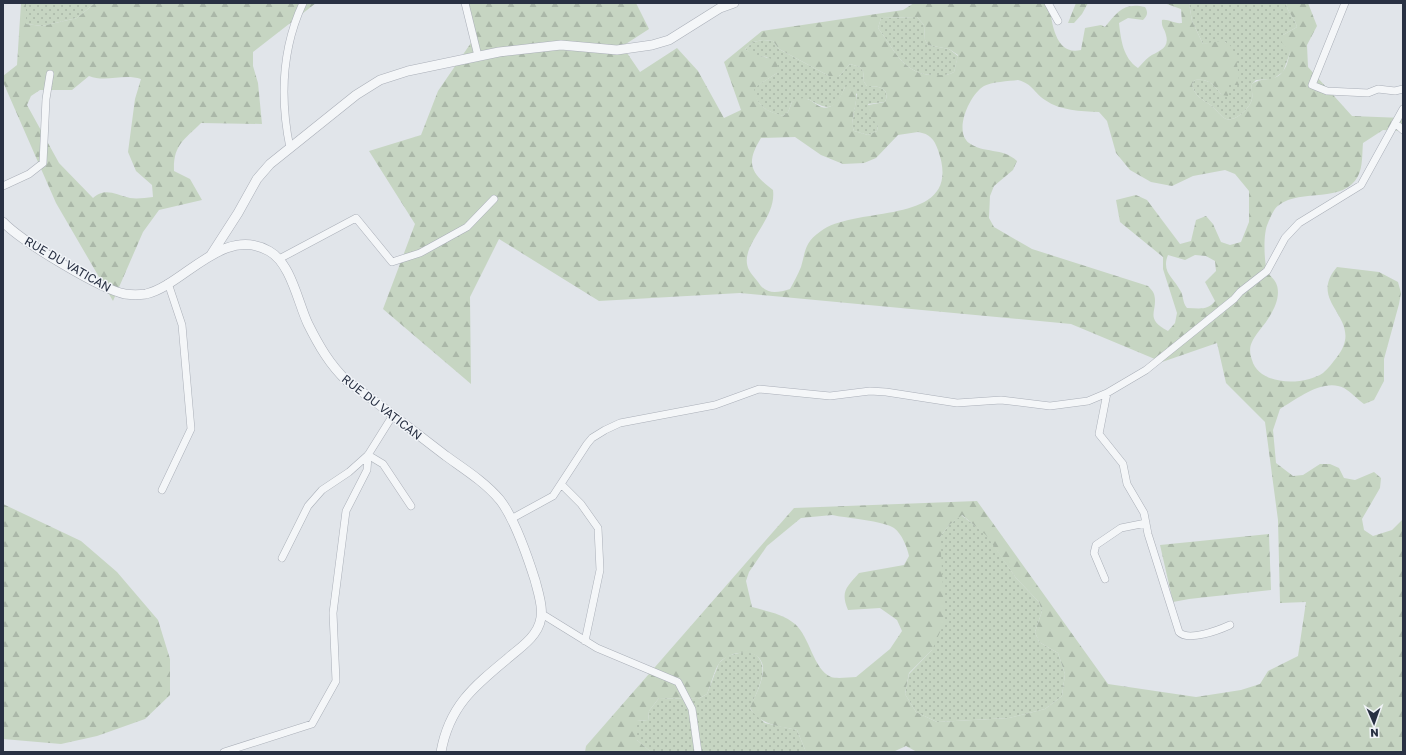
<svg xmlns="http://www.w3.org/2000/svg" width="1406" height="755" font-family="'Golos Text',sans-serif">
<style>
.grass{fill:url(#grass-dots)}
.forest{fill:url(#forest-firs);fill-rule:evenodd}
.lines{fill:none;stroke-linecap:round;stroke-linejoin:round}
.minor-casing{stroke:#aaafb8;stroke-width:8}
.tertiary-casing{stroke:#aaafb8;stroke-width:10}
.minor{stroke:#f4f6f8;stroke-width:7}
.tertiary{stroke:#f4f6f8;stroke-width:9}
.labels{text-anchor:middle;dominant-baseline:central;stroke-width:3;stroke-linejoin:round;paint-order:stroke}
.street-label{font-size:12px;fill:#293143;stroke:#f1f4f8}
</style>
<defs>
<pattern id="grass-dots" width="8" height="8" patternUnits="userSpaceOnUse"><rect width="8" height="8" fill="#c6d5c2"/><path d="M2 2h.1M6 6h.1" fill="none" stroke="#aab7a8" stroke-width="1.8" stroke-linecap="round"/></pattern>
<pattern id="forest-firs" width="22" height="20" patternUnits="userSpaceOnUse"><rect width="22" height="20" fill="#c6d5c2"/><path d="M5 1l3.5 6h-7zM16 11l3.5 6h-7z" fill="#aab7a8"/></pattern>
</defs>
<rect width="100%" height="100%" fill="#e1e5ea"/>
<path class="grass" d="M26 3H95L77 18 42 26 26 24Z
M1189 3H1286C1287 12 1295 18 1297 27L1283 35 1290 53 1283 72 1273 79 1256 80 1252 84C1251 89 1253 94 1252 99 1250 108 1236 122 1226 119 1220 116 1217 110 1212 106 1203 100 1194 96 1192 84L1195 80C1209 78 1214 85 1222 95L1226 42 1203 44 1192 21Z
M917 17 924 25 925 40 928 45 949 49 958 56 954 72C948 76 942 75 935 75 904 76 894 49 878 28L881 18Z
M763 40 773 41 779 49 829 76H839L850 64 860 67 863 71 864 82 867 86C879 86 891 88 885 102L868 104 878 126 877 131 868 135 854 131 852 125 857 94 845 87C835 111 829 111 808 99L792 102 788 112 783 116C766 111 757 107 753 88L777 73 767 57 754 56 745 49 753 42Z
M961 515 986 534 1016 578 1039 602 1042 611 1035 632 1039 642 1058 653 1065 674 1062 696 1045 709 1009 718 937 722 916 712 905 694 909 674 932 650 940 537 949 525Z
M747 651C750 653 756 654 758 657 770 671 755 694 750 709L765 723 797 730 806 752H651L637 740V720L648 721 649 711 659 698 698 699 707 694 719 663 727 656Z"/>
<path class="forest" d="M21 3H26V24L42 26 77 18 95 3H316L253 52V66L258 83 262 124 201 123C184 140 173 145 174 171L190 179 202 200 159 210 143 232 113 301 56 203 3 82V76L17 65ZM89 76C106 83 123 73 141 79L135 99 128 152 136 171 152 185 153 197C145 198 137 199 130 198 115 195 106 187 93 198L59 163 27 105 31 96 40 90H72Z
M464 3H636L649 29 618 49 625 50 640 72 677 48 698 71 724 118 741 110 724 62 762 31 903 10 914 3H1054L1050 8C1052 26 1057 56 1081 50L1085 28 1101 25 1105 27C1117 12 1124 2 1145 7 1148 12 1148 15 1143 20L1128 18 1119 23C1121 40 1123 58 1138 68 1141 65 1145 60 1149 57 1158 51 1170 49 1166 35 1165 29 1161 27 1162 20 1169 19 1174 24 1182 23L1181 9 1164 3H1189L1192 21 1203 44C1210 43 1219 40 1225 42 1237 45 1239 76 1239 85H1227L1228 96 1222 95C1214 85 1209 78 1195 80L1192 84C1194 96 1203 100 1212 106 1217 110 1220 116 1226 119 1236 122 1250 108 1252 99 1253 94 1251 89 1252 84 1261 76 1276 83 1283 71 1287 67 1288 59 1290 53L1280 40 1283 35 1297 27C1295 18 1287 12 1286 3H1308L1317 26 1307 45 1308 67 1352 116 1403 118V131L1383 130 1363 143C1362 152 1363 167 1358 176 1344 204 1301 188 1279 205 1274 208 1270 218 1268 223 1263 232 1264 261 1267 271 1269 275 1274 279 1276 283 1282 296 1273 312 1266 322 1261 329 1255 335 1252 342 1249 348 1250 354 1252 360 1259 386 1304 386 1323 373 1328 369 1333 362 1337 357 1367 318 1305 304 1337 267L1379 272 1398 282 1401 293 1399 304 1384 359V381L1374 400 1364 404C1357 399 1351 392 1344 388 1323 378 1297 399 1280 409L1273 430 1276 463 1293 476 1303 475 1320 464H1330L1339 468 1344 478 1355 480 1374 472 1381 478 1380 488 1362 519 1364 530 1373 536 1392 530 1403 519V752H917L906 746 893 752H806L797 730C779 726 760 725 750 708 755 696 764 680 763 667 760 646 730 651 720 662 714 670 711 685 707 694L698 699 659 698 649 711 648 721 637 720V740L651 752H585L586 746 794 508 977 501 1108 684 1196 697 1241 690 1260 684 1268 671 1298 656 1306 602 1280 603 1278 520 1265 422 1226 383 1217 343 1162 362 1071 324 740 293 599 301 499 239 470 297 471 384 383 309 415 224 369 151 421 135 438 91 475 37ZM917 17 924 25 925 40 928 45 949 49 958 55 954 72C948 76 942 75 935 75 904 76 894 49 878 28L881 18ZM763 40 773 41 779 49 829 76H839L850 64 860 67 863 71 864 82 867 86C879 86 891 88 885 102L868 105 865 109 878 126 877 131 868 135 854 131C848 117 864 95 851 85L845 87C841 96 834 111 821 107 816 105 812 100 807 99 802 97 797 100 792 102L788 112 783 116C766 111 757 107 754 88L777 73V61C765 56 755 57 745 49L753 42ZM1018 80C1033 84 1033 92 1045 100 1061 111 1080 111 1099 112L1107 121 1116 153 1130 170 1151 182 1172 186 1193 176 1225 170 1235 174 1249 191V222L1241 242 1230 245 1221 242 1213 224 1206 216 1196 220 1191 241 1180 244 1147 200 1136 195 1116 200 1120 222 1163 257V269L1177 313 1175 323 1168 331C1143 318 1159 311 1154 294 1153 291 1150 288 1148 286L1032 249 994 227 989 218 990 196 994 186 1013 170 1017 161C1002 147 984 154 969 143 953 131 970 94 984 86 991 82 1009 81 1018 80ZM918 132C930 134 934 139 938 150 966 228 856 204 821 231 804 243 806 250 801 267 798 274 794 282 790 289 777 293 766 295 758 282 755 278 751 274 749 270 737 246 777 221 773 190 751 173 745 164 761 138L795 137 821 155 843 164 864 163 876 158 898 135ZM1168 255 1185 260 1195 255 1206 256 1215 261 1216 271 1205 282 1215 301C1208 311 1198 308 1187 308 1182 302 1184 296 1180 290 1174 278 1161 272 1168 255ZM832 515C846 518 884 521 894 528 902 534 907 547 909 556L904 565 859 573C847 587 840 591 848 610L880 608 897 620 902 631 890 649 856 677C849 677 838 679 831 677 813 669 810 637 795 624 784 614 766 611 752 607L746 581 749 572 767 546 801 518ZM962 515 986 535 1016 578 1039 602 1042 611 1035 632 1039 642 1058 653 1065 674 1062 696 1045 709 1009 718 937 722 916 712 905 694 909 673 932 650 945 621 940 537 949 525Z
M1076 3H1088L1082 14 1074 23H1068Z
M3 504 81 541 117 572 158 620 170 659V695L145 719 97 736 61 744 3 739Z
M1269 534 1271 590 1189 599 1173 602 1160 545Z"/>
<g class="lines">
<defs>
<path id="minor" d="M465 3 478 56
M1048 3 1058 21
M1345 3 1312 85 1327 91 1368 93 1378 89 1395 91 1403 89
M1395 123 1403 130
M290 148C280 99 282 48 303 3
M3 186 29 174 43 163 46 99 50 74
M279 259 356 218 392 262 420 253 467 227 494 199
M1107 393 1099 434 1123 464 1127 484 1144 513 1148 534 1179 632C1188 642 1219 630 1230 625
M368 455 383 464 411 506
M562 485 581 504 598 528 600 570 585 641
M162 490 191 429 182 325 168 283
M511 519 553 496 587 444 592 438 605 430 620 423 715 405 759 389 830 396 870 391 886 392 957 403 1001 400 1050 406 1088 401 1107 393 1146 370 1234 299 1240 292 1267 271 1285 238 1299 223 1361 185 1403 109
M282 558 308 506 322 490 349 472 368 455 393 415
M1105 579 1094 553 1096 545 1121 528 1146 523
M542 614 597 648 678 682 692 709 698 752
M224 752 312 724 336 681 333 613 346 511 367 470 368 455"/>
<path id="tertiary" d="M3 222C21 241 100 289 125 294 132 295 139 295 146 294 184 285 223 225 269 251 291 263 298 303 308 324 319 346 330 365 347 381 381 405 413 431 446 456 464 469 485 482 500 500 514 518 528 558 535 580 540 599 547 617 534 634 527 644 516 651 507 659 473 687 449 707 441 752
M211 255 238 213 257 179 270 164 356 95 380 80 408 71 499 52 561 45 617 50 652 45 669 40 720 8 734 3"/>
</defs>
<use href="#minor" class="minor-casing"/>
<use href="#tertiary" class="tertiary-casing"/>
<use href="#minor" class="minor"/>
<use href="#tertiary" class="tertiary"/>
</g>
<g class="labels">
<g class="street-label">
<text transform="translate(68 264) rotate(30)">RUE DU VATICAN</text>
<text transform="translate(382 407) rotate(38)">RUE DU VATICAN</text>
</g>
</g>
<rect width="1406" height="755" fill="none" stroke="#293143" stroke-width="8"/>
<g transform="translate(1374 723) rotate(178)" stroke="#f1f4f8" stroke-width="3" paint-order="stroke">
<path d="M0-3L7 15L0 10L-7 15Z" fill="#293143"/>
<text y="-6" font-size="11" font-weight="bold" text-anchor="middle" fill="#293143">N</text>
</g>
</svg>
